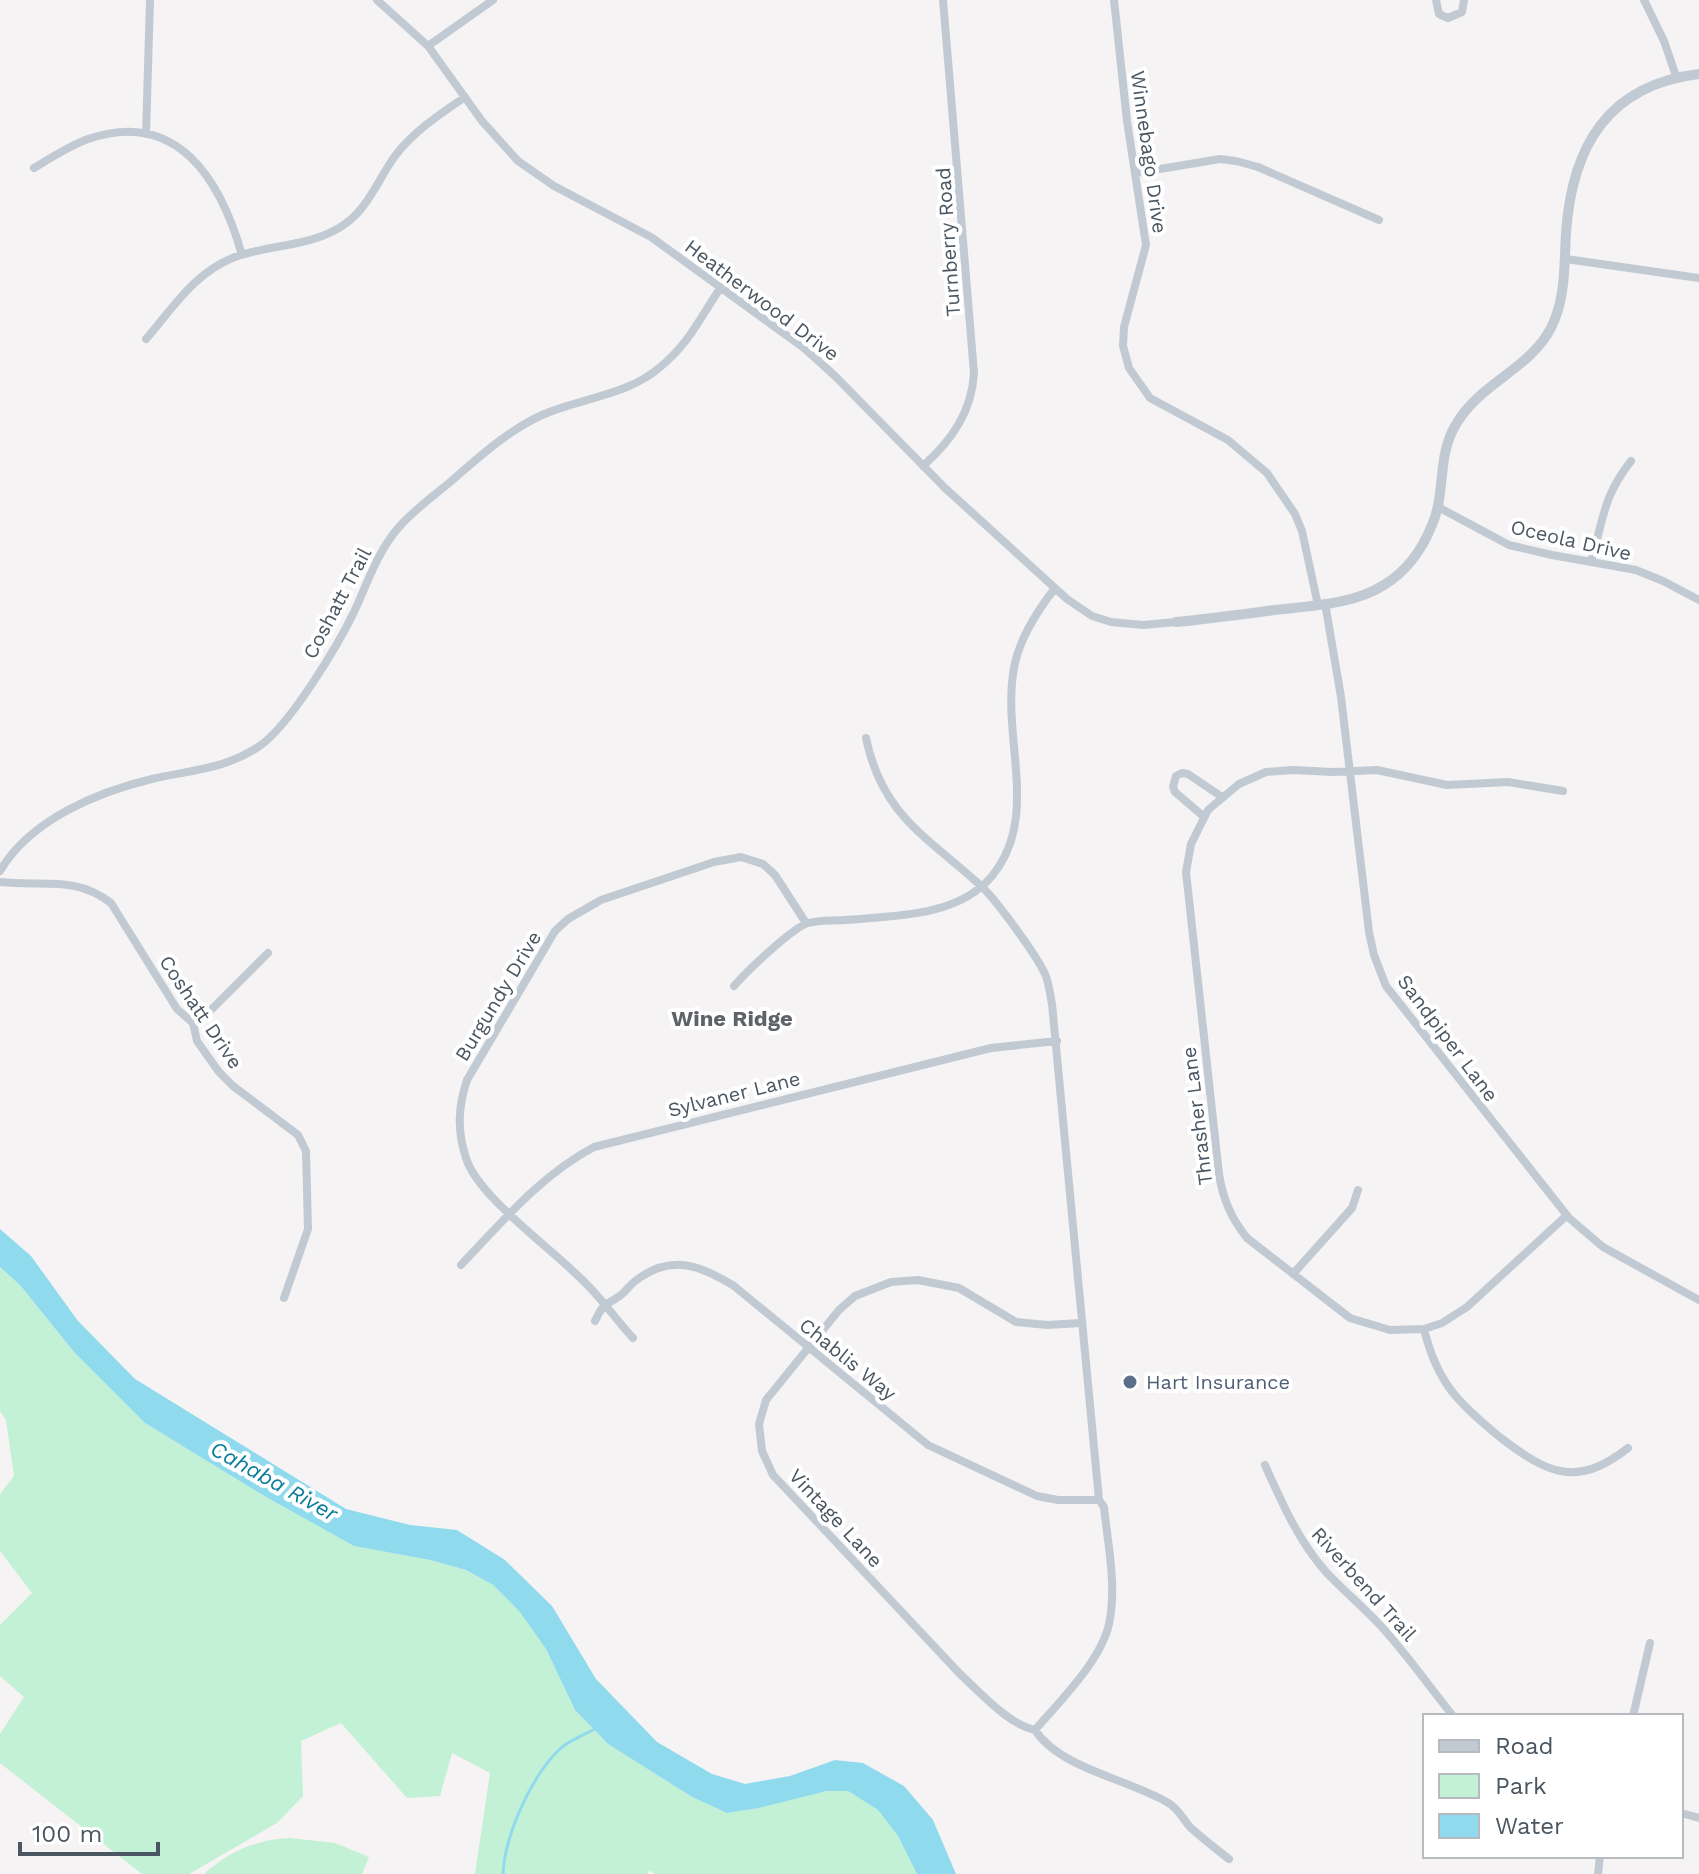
<svg xmlns="http://www.w3.org/2000/svg" width="1699" height="1874" font-family="'Work Sans',sans-serif">
<style>
.green{fill:#c3f1d5}
.water{fill:#90daee}
.lines{fill:none;stroke-linecap:round;stroke-linejoin:round}
.stream{stroke:#90daee;stroke-width:3}
.minor{stroke:#c1cad2;stroke-width:8}
.tertiary{stroke:#c1cad2;stroke-width:10}
.service-dot{fill:#5c6f8a;stroke:#fff;stroke-width:3}
.labels{text-anchor:middle;dominant-baseline:central;stroke-width:8;stroke-linejoin:round;paint-order:stroke}
.street-label{font-size:20px;fill:#4a5661;stroke:#fff}
.service-label{font-size:20px;fill:#4e5e75;stroke:#fff;text-anchor:start}
.neighbourhood-label{font-size:22px;font-weight:bold;fill:#5f6368;stroke:#fff}
.water-label{font-size:22px;font-style:italic;fill:#0c7c9b;stroke:#fff}
</style>
<rect width="100%" height="100%" fill="#f5f3f3"/>
<path class="green" d="M0 1267 20 1285 74 1352 145 1423 266 1497 354 1546 430 1560 466 1570 493 1585 519 1611 546 1649 575 1710 608 1744 692 1797 727 1813 759 1808 827 1791H848L878 1810 898 1836 917 1874H654L649 1870 648 1874H475L490 1773 452 1753 440 1796 407 1798 341 1723 301 1741 303 1796 277 1823 189 1874H142L0 1763V1734L24 1697 0 1676V1625L32 1593 0 1551V1494L14 1476 6 1420 0 1411Z
M289 1838 335 1843 369 1857 362 1874H204C229 1851 256 1840 289 1838Z"/>
<path class="water" d="M0 1229 31 1256 78 1321 135 1379 346 1509 410 1525 457 1530 505 1560 552 1606 596 1679 657 1742 712 1774 745 1784 790 1776 835 1760 863 1763 904 1786 933 1820 956 1874H917L898 1836 878 1810 848 1791H827L759 1808 727 1813 692 1797 608 1744 575 1710 546 1649 519 1611 493 1585 466 1570 430 1560 354 1546 266 1497 145 1423 74 1352 20 1285 0 1267Z"/>
<g class="lines">
<path class="stream" d="M503 1874C505 1834 532 1774 562 1747 571 1740 585 1734 595 1729"/>
<path class="minor" d="M377 0 428 46 482 121 518 161 554 186 651 237 804 348 835 376 945 488 1067 599 1092 616 1111 622 1143 625 1176 622
M1114 0 1127 121 1146 245 1124 327 1123 346 1129 368 1150 398 1228 440 1267 473 1295 514 1302 531 1318 605
M1436 0 1439 14 1448 18 1462 12 1464 0
M1644 0 1664 41 1676 76
M428 46 493 0
M146 134 150 0
M34 168C52 157 69 146 88 139 178 108 221 181 242 255
M1136 173 1220 159 1236 161 1258 167 1379 220
M1566 259 1699 278
M146 339C173 308 195 272 235 257 271 244 313 247 345 224 368 208 379 178 395 156 413 132 440 114 465 97
M923 466C951 441 972 412 974 373L943 0
M1438 507 1509 545 1552 555 1636 570 1663 581 1699 600
M1591 561C1604 519 1602 498 1631 461
M1325 603 1341 697 1369 932 1374 955 1386 986 1569 1218 1603 1247 1699 1300
M866 738C882 815 926 836 980 885 995 898 1037 956 1045 974 1049 983 1050 994 1052 1004L1099 1500 1104 1507C1108 1546 1117 1586 1109 1624 1101 1661 1059 1702 1035 1730
M1563 791 1508 782 1447 785 1377 770 1333 772 1293 770 1266 772 1239 784 1208 810 1191 844 1186 872 1219 1174C1223 1199 1231 1218 1247 1238L1350 1318 1390 1330 1424 1329 1442 1323 1467 1307 1566 1216
M1203 816 1175 792 1173 787 1176 776 1182 773 1188 774 1222 797
M0 871C30 820 97 792 152 779 191 770 227 769 261 745 291 723 337 647 354 612 368 582 377 552 399 527 414 510 432 497 449 483 478 458 507 431 542 415 580 398 626 396 659 368 689 344 700 318 721 287
M0 882C42 887 75 875 111 903L177 1009 193 1023 197 1041 219 1072 233 1086 298 1135 306 1151 308 1229 284 1298
M734 986C746 972 792 928 808 923 819 920 833 921 845 920 894 916 958 917 992 876 1042 815 999 734 1015 663 1021 636 1038 610 1055 588
M193 1023 209 1012 268 953
M461 1265C502 1222 541 1175 594 1147L991 1048 1057 1041
M1293 1274 1352 1208 1358 1190
M595 1321C605 1300 605 1307 621 1295 626 1291 629 1286 634 1282 670 1253 700 1265 734 1286L928 1445 1037 1496 1058 1500H1099
M1081 1323 1047 1325 1016 1322 959 1288 918 1280 891 1282 855 1296 839 1310 766 1400 759 1424 762 1451 773 1475 961 1675C982 1694 1008 1724 1035 1730 1060 1769 1132 1780 1170 1804 1179 1810 1183 1819 1190 1827 1202 1838 1216 1849 1229 1859
M1424 1329C1437 1383 1459 1404 1501 1438 1548 1474 1577 1488 1628 1448
M633 1338C619 1323 607 1306 593 1291 563 1256 479 1200 466 1158 457 1131 458 1107 467 1080L555 931 568 919 601 900 714 862 741 857 763 864 775 875 806 923
M1265 1465C1282 1503 1298 1540 1326 1572 1343 1590 1362 1606 1379 1624 1406 1653 1428 1685 1453 1716
M1633 1716 1650 1643
M1681 1813 1699 1818
M1598 1874 1600 1856"/>
<path class="tertiary" d="M1176 622C1207 619 1237 615 1267 611 1305 606 1351 606 1384 585 1407 571 1422 550 1432 525 1446 493 1437 457 1455 426 1478 384 1529 370 1551 328 1566 298 1564 265 1566 233 1572 146 1608 85 1699 74"/>
</g>
<circle class="service-dot" cx="1130" cy="1382" r="8"/>
<g class="labels">
<g class="street-label">
<text transform="translate(1149 152) rotate(82)">Winnebago Drive</text>
<text transform="translate(948 242) rotate(-94)">Turnberry Road</text>
<text transform="translate(762 300) rotate(37)">Heatherwood Drive</text>
<text transform="translate(1571 540) rotate(13)">Oceola Drive</text>
<text transform="translate(337 603) rotate(-62)">Coshatt Trail</text>
<text transform="translate(498 996) rotate(-59)">Burgundy Drive</text>
<text transform="translate(201 1012) rotate(56)">Coshatt Drive</text>
<text transform="translate(1448 1038) rotate(53)">Sandpiper Lane</text>
<text transform="translate(734 1094) rotate(-14)">Sylvaner Lane</text>
<text transform="translate(1197 1116) rotate(-97)">Thrasher Lane</text>
<text transform="translate(848 1359) rotate(39)">Chablis Way</text>
<text transform="translate(836 1518) rotate(47)">Vintage Lane</text>
<text transform="translate(1364 1584) rotate(48)">Riverbend Trail</text>
</g>
<g class="service-label">
<text x="1146" y="1382">Hart Insurance</text>
</g>
<g class="neighbourhood-label">
<text x="732" y="1018">Wine Ridge</text>
</g>
<g class="water-label">
<text transform="translate(274 1481) rotate(29)">Cahaba River</text>
</g>
</g>
<rect x="1423" y="1714" width="260" height="144" fill="#ffffff" stroke="#b7bbc0" stroke-width="2"/>
<rect x="1439" y="1740" width="40" height="12" fill="#c1cad2" stroke="#b7bbc0" stroke-width="2"/>
<text x="1495" y="1754" font-size="24" fill="#4a5661">Road</text>
<rect x="1439" y="1774" width="40" height="24" fill="#c3f1d5" stroke="#b7bbc0" stroke-width="2"/>
<text x="1495" y="1794" font-size="24" fill="#4a5661">Park</text>
<rect x="1439" y="1814" width="40" height="24" fill="#90daee" stroke="#b7bbc0" stroke-width="2"/>
<text x="1495" y="1834" font-size="24" fill="#4a5661">Water</text>
<path d="M20 1842v12h138v-12" fill="none" stroke="#4a5661" stroke-width="4"/>
<text x="32" y="1842" font-size="24" fill="#4a5661" stroke="#ffffff" stroke-width="6" paint-order="stroke">100 m</text>
</svg>
